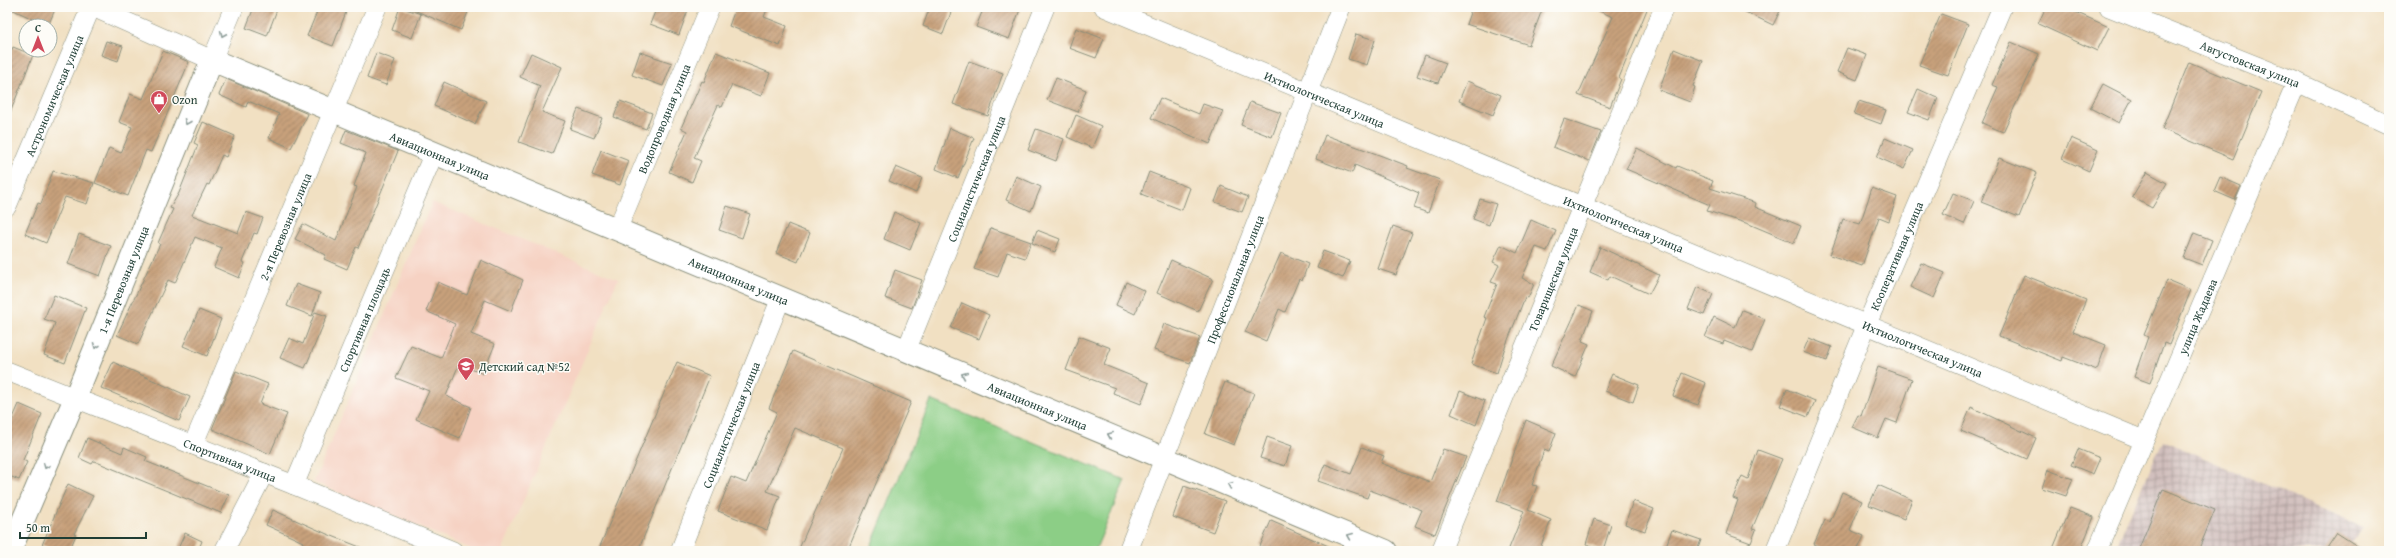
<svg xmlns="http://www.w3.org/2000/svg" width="2396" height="558" font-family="'Gentium Book Plus',serif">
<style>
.built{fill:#f6d2c3}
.industrial{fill:url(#industrial-grid)}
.park{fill:#8cce86;stroke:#56865d}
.building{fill:url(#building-hatch)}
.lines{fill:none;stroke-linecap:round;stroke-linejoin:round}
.minor-casing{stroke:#888e7b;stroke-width:20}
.major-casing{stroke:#888e7b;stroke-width:24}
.minor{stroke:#fff;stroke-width:19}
.major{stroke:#fff;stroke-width:22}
.oneway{stroke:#8f9e9a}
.labels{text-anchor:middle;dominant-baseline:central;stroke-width:3;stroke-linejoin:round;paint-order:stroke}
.street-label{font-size:12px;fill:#1f3d34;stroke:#fdfcf7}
.poi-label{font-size:12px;fill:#1f3d34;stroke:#fdfcf7;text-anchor:start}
</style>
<defs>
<pattern id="industrial-grid" width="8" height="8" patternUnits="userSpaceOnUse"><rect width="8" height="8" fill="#d1bfbd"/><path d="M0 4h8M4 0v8" fill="none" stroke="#a99c9a"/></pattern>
<pattern id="building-hatch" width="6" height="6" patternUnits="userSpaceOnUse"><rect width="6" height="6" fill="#c8a17c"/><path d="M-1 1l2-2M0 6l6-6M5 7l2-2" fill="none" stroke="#a28466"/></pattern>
</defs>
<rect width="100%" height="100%" fill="#fdfcf7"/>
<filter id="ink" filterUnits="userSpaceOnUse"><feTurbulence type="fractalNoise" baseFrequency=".025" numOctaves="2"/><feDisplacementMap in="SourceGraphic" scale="8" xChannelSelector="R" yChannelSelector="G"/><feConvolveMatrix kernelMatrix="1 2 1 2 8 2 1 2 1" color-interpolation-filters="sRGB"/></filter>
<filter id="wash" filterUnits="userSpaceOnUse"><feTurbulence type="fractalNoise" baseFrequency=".012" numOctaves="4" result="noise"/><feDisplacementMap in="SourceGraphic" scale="16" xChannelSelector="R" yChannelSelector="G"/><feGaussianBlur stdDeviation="0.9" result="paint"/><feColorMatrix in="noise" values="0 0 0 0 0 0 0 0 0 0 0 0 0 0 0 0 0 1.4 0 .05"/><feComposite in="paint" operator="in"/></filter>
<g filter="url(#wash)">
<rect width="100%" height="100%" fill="#f1e0c2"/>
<path class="built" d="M432 202 618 279 502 551H476L314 482Z"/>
<path class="industrial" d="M2163 440 2362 527 2347 551H2114Z"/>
<path class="park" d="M931 400 1125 480 1095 551H869Z"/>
<g id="blocks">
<path class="building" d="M7 7H56L48 26Z
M254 7H278L267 36 246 28Z
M319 7H348L333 46 307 36Z
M400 7 421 14 412 38 392 30Z
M407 7H470L461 30Z
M657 7H689L679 35 650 24Z
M736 7H768L764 17 787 26 780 46 729 26Z
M930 7H953L943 34 923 26Z
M984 7H1021L1009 39 976 27Z
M1472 7H1543L1529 45 1466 24Z
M1590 7H1648L1619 78 1621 79 1610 107 1578 95 1613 17Z
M1735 7H1782L1773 25Z
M2046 7H2064L2109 27 2097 51 2038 24Z
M1941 14 1968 24 1948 75 1919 65Z
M1076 28 1104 39 1096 58 1069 48Z
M1356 34 1375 40 1367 65 1348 59Z
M106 41 123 46 118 61 101 55Z
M2011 42 2039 54 2003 132 1982 123 1998 87 1992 85Z
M13 47 33 55 8 118 7 61Z
M1847 48 1867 55 1857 80 1837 72Z
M1674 49 1703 61 1693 86 1695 87 1690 102 1659 90Z
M163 51 189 62 151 152 146 150 128 196 95 183 109 148 121 153 132 127 119 122 130 94 143 99Z
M640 52 672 63 663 86 632 75Z
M716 52 770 73 761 96 732 85 722 107 718 105 694 158 701 161 692 182 669 172 687 131 681 128 702 81 704 82Z
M376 53 395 60 386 85 367 78Z
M531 53 562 67 542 112 565 121 552 154 519 142 540 86 520 77Z
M1425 55 1446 63 1438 83 1417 76Z
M969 61 1003 73 988 116 953 104Z
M2189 62 2261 92 2233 159 2162 129Z
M1056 78 1086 90 1078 112 1047 100Z
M226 79 308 114 291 148 269 138 279 114 248 101 246 107 219 95Z
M1467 81 1501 95 1493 115 1459 101Z
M444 82 486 101 475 124 434 106Z
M2103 84 2132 99 2119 123 2090 108Z
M1918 89 1938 98 1929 120 1908 112Z
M1160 98 1199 114 1203 104 1223 111 1210 144 1151 118Z
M620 101 652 113 646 129 614 117Z
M1859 101 1886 110 1881 124 1854 114Z
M1250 102 1281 113 1272 137 1241 125Z
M578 109 602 118 594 138 570 129Z
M1076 115 1101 126 1092 148 1067 137Z
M1564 119 1601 132 1589 161 1553 147Z
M203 122 235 136 226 157 222 155 209 185 207 184 192 215 238 233 246 212 263 218 257 234 254 233 242 262 245 263 239 278 214 267 222 248 195 237 175 283 168 280 138 344 117 335 160 244 158 243 173 209 170 208 179 193 198 145 194 143Z
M950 128 974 138 958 178 936 169Z
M1036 129 1064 139 1056 161 1028 150Z
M346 130 398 151 358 248 356 247 347 269 324 259 326 255 295 239 303 224 336 241 357 187 354 186 366 153 341 143Z
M1325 135 1382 156 1408 166 1407 168 1440 180 1428 213 1414 208 1419 193 1355 165 1352 173 1316 159Z
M1885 138 1913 150 1904 169 1877 157Z
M2071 138 2098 150 2089 171 2062 159Z
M1637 148 1676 168 1677 166 1713 181 1710 188 1756 203 1755 207 1801 226 1794 243 1749 224 1707 211 1710 205 1626 169Z
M601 150 629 161 620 185 592 175Z
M1999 158 2037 173 2019 217 1981 202Z
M896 167 922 178 916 193 889 181Z
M53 171 94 183 87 204 65 197 46 243 25 234 38 203 41 204Z
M1149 172 1190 188 1182 210 1141 194Z
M2147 172 2167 183 2152 208 2132 197Z
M1016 176 1041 187 1031 211 1006 200Z
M2220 177 2241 186 2235 200 2214 191Z
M1221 186 1248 197 1242 212 1215 202Z
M1872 188 1897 197 1889 221 1879 217 1862 266 1830 255 1843 219 1860 224Z
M1953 193 1974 201 1964 224 1943 215Z
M1480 199 1496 204 1489 225 1473 219Z
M727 206 750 214 742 238 719 230Z
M894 212 921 223 910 250 884 239Z
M1531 220 1556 231 1547 251 1536 247 1522 278 1534 284 1528 298 1525 297 1504 350 1497 373 1471 364 1487 318 1484 317 1497 284 1491 282 1499 265 1493 262 1501 245 1517 253Z
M788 224 810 233 798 262 776 253Z
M1393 226 1412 233 1396 275 1378 269Z
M991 228 1031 242 1025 258 1007 252 998 277 974 269Z
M1037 230 1060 239 1055 252 1032 243Z
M2194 233 2212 240 2202 265 2184 258Z
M79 234 111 246 100 276 68 264Z
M1600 247 1659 275 1649 294 1610 276 1608 280 1590 272Z
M1323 251 1350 261 1343 278 1317 268Z
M1281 253 1308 264 1302 281 1299 279 1285 312 1279 309 1266 341 1245 332Z
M481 260 523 280 511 311 485 300 471 334 495 344 483 374 459 364 446 396 471 407 460 438 416 419 429 391 396 378 411 346 441 358 455 324 426 311 438 282 467 295Z
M1171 260 1213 279 1198 311 1157 293Z
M1921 263 1945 273 1934 298 1910 287Z
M895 270 922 280 912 308 885 298Z
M2024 275 2086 300 2073 332 2106 345 2097 370 2063 357 2062 361 1999 336Z
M2167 280 2191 290 2169 345 2164 343 2150 383 2134 377 2148 337 2144 335Z
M1126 282 1145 291 1135 314 1116 305Z
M296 284 320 293 312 316 287 306Z
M1697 287 1713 294 1704 315 1688 309Z
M54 295 86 308 65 363 44 355 55 323 44 319Z
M962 303 989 315 979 339 951 328Z
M1579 305 1593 311 1582 341 1589 344 1575 377 1551 366Z
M199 310 221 319 207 356 183 346Z
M1742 310 1765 319 1752 352 1724 341 1723 344 1705 337 1714 317 1735 327Z
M315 312 327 316 305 368 280 358 289 338 303 344Z
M1164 324 1200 337 1190 363 1154 350Z
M1079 336 1111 348 1104 365 1149 383 1141 404 1113 393 1115 388 1066 370Z
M1809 338 1832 347 1827 361 1803 352Z
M793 351 911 402 847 551H798L843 448 795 428 767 491 780 496 767 530 718 511 731 477 746 483 777 412 769 408Z
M113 362 190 397 179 421 101 388Z
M677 362 710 376 638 551H598Z
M1878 367 1912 379 1897 423 1886 419 1878 438 1852 427 1858 415 1861 416Z
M236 371 268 384 260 404 287 414 270 454 212 429Z
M1682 373 1706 383 1698 405 1673 396Z
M1612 374 1639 385 1633 402 1605 391Z
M1225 382 1254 393 1234 445 1205 434Z
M1787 389 1815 401 1808 417 1780 406Z
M1460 391 1485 401 1476 425 1451 414Z
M19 404 42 414 23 460 27 462 19 480 7 475V432Z
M1971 407 2036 438 2027 459 1961 431Z
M1526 420 1556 433 1549 452 1544 450 1532 485 1537 486 1528 510 1551 520 1539 551H1508L1524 511 1497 501Z
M1267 437 1292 446 1285 466 1260 458Z
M87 438 122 453 124 447 147 457 145 461 229 495 221 513 94 461 92 464 79 458Z
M1362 447 1384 456 1381 463 1430 482 1443 449 1466 457 1435 534 1415 526 1422 510 1370 490 1367 498 1318 481 1325 464 1351 474Z
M2078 449 2100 458 2093 474 2071 465Z
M1758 450 1782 459 1752 529 1756 530 1751 543 1726 534 1738 500 1733 498 1742 476 1748 479Z
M2048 470 2073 479 2066 496 2042 488Z
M68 484 93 496 74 534 76 535 69 551H56L42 545Z
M1878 485 1912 500 1904 519 1869 505Z
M1184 486 1225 501 1213 532 1173 517Z
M2163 489 2215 510 2198 551H2138Z
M1842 492 1862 501 1850 530 1864 536 1857 551H1830L1814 544 1825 520 1830 522Z
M1633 501 1654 509 1645 531 1625 524Z
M2070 508 2094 517 2080 551H2052Z
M273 510 327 534 370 551H298L303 542 266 525Z
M1594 519 1611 525 1603 550 1586 544Z
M1271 521 1340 551H1273L1260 546Z
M1672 530 1701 540 1697 551H1664Z
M185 533 202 541 198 551H177Z
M2337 533 2365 551H2325Z"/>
</g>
</g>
<g filter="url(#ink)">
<use href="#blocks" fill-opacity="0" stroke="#888e7b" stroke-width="1"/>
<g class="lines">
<defs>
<g id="minor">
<path d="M93 7 212 60 234 7"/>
<path id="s1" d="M1104 7 2143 440"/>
<path id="s2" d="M2109 7 2297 82 2389 125"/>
<path id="s3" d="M7 206 91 7"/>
<path id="s4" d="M617 230 710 7"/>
<path id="s5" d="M906 351 1045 7"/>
<path id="s6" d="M7 371 294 485 453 551"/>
<path id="s7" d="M193 445 377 7"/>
<path id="s8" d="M294 485 434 153"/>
<path d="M224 551 264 473"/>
<path id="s9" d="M680 551 781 298"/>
<path id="s10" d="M1128 551 1341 7"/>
<path id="s11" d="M1441 551 1664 7"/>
<path id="s12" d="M1775 551 1867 324 2002 7"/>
<path id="s13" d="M2097 551 2297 82"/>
</g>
<g id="major">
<path id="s14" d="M10 551 75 398 212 60 1386 551"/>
</g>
</defs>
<use href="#minor" class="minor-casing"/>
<use href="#major" class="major-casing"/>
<use href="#minor" class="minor"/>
<use href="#major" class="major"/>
</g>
<defs><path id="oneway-chevron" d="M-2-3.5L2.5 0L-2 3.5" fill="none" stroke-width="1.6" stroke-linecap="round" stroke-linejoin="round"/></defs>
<g class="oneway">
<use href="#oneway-chevron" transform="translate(223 34) rotate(113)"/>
<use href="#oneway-chevron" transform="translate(187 122) rotate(112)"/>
<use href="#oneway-chevron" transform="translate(96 346) rotate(112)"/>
<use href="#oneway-chevron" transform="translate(964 375) rotate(-157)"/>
<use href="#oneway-chevron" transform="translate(1110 435) rotate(-157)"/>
<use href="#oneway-chevron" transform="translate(46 466) rotate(113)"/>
<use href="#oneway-chevron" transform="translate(1230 485) rotate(-157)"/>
<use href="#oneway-chevron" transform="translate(1350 536) rotate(-157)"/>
</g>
</g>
<defs>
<symbol id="shop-pin" viewBox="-11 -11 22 30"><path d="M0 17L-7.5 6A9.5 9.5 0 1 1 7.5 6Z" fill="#d1495b" stroke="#fdfcf7"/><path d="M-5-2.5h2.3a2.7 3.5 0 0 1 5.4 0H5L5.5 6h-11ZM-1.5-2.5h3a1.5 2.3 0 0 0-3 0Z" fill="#fff"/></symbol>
<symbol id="school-pin" viewBox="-11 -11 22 30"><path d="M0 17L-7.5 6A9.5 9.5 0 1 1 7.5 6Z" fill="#d1495b" stroke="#fdfcf7"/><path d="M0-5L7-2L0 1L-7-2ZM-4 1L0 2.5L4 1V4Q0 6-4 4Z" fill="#fff"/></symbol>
</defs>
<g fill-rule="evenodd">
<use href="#shop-pin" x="149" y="89" width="20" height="27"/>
<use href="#school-pin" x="456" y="356" width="20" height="27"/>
</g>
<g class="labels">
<g class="street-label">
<text stroke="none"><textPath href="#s2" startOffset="152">Августовская улица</textPath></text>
<text stroke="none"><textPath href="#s3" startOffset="120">Астрономическая улица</textPath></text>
<text stroke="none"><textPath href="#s1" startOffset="239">Ихтиологическая улица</textPath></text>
<text stroke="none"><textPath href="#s4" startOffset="121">Водопроводная улица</textPath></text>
<text stroke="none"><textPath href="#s14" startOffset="778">Авиационная улица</textPath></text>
<text stroke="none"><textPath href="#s5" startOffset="186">Социалистическая улица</textPath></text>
<text stroke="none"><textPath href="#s1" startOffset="563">Ихтиологическая улица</textPath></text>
<text stroke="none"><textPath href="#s7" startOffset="237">2-я Перевозная улица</textPath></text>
<text stroke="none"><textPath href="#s12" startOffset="319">Кооперативная улица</textPath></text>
<text stroke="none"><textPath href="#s10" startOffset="292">Профессиональная улица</textPath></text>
<text stroke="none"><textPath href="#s11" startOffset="294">Товарищеская улица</textPath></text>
<text stroke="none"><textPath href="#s14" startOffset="294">1-я Перевозная улица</textPath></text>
<text stroke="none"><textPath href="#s14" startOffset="1102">Авиационная улица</textPath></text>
<text stroke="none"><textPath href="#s13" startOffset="255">улица Жадаева</textPath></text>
<text stroke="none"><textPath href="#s8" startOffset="180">Спортивная площадь</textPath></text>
<text stroke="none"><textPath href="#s1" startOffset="887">Ихтиологическая улица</textPath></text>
<text stroke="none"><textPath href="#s14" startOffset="1426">Авиационная улица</textPath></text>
<text stroke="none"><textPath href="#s9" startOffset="136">Социалистическая улица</textPath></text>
<text stroke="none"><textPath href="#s6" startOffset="240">Спортивная улица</textPath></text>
</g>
<g class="poi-label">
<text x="172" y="99">Ozon</text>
<text x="479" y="366">Детский сад №52</text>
</g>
</g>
<rect width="2396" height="558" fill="none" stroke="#fdfcf7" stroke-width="24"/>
<g transform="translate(38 38)"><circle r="19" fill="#fdfcf7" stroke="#a4b0a9"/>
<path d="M0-3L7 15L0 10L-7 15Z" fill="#d1495b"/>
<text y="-6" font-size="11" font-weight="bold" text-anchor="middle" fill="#1f3d34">С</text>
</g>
<path d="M20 532v6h126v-6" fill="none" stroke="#1f3d34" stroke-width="2"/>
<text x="26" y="532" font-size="12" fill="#1f3d34" stroke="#fdfcf7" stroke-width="3" paint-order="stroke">50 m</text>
</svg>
